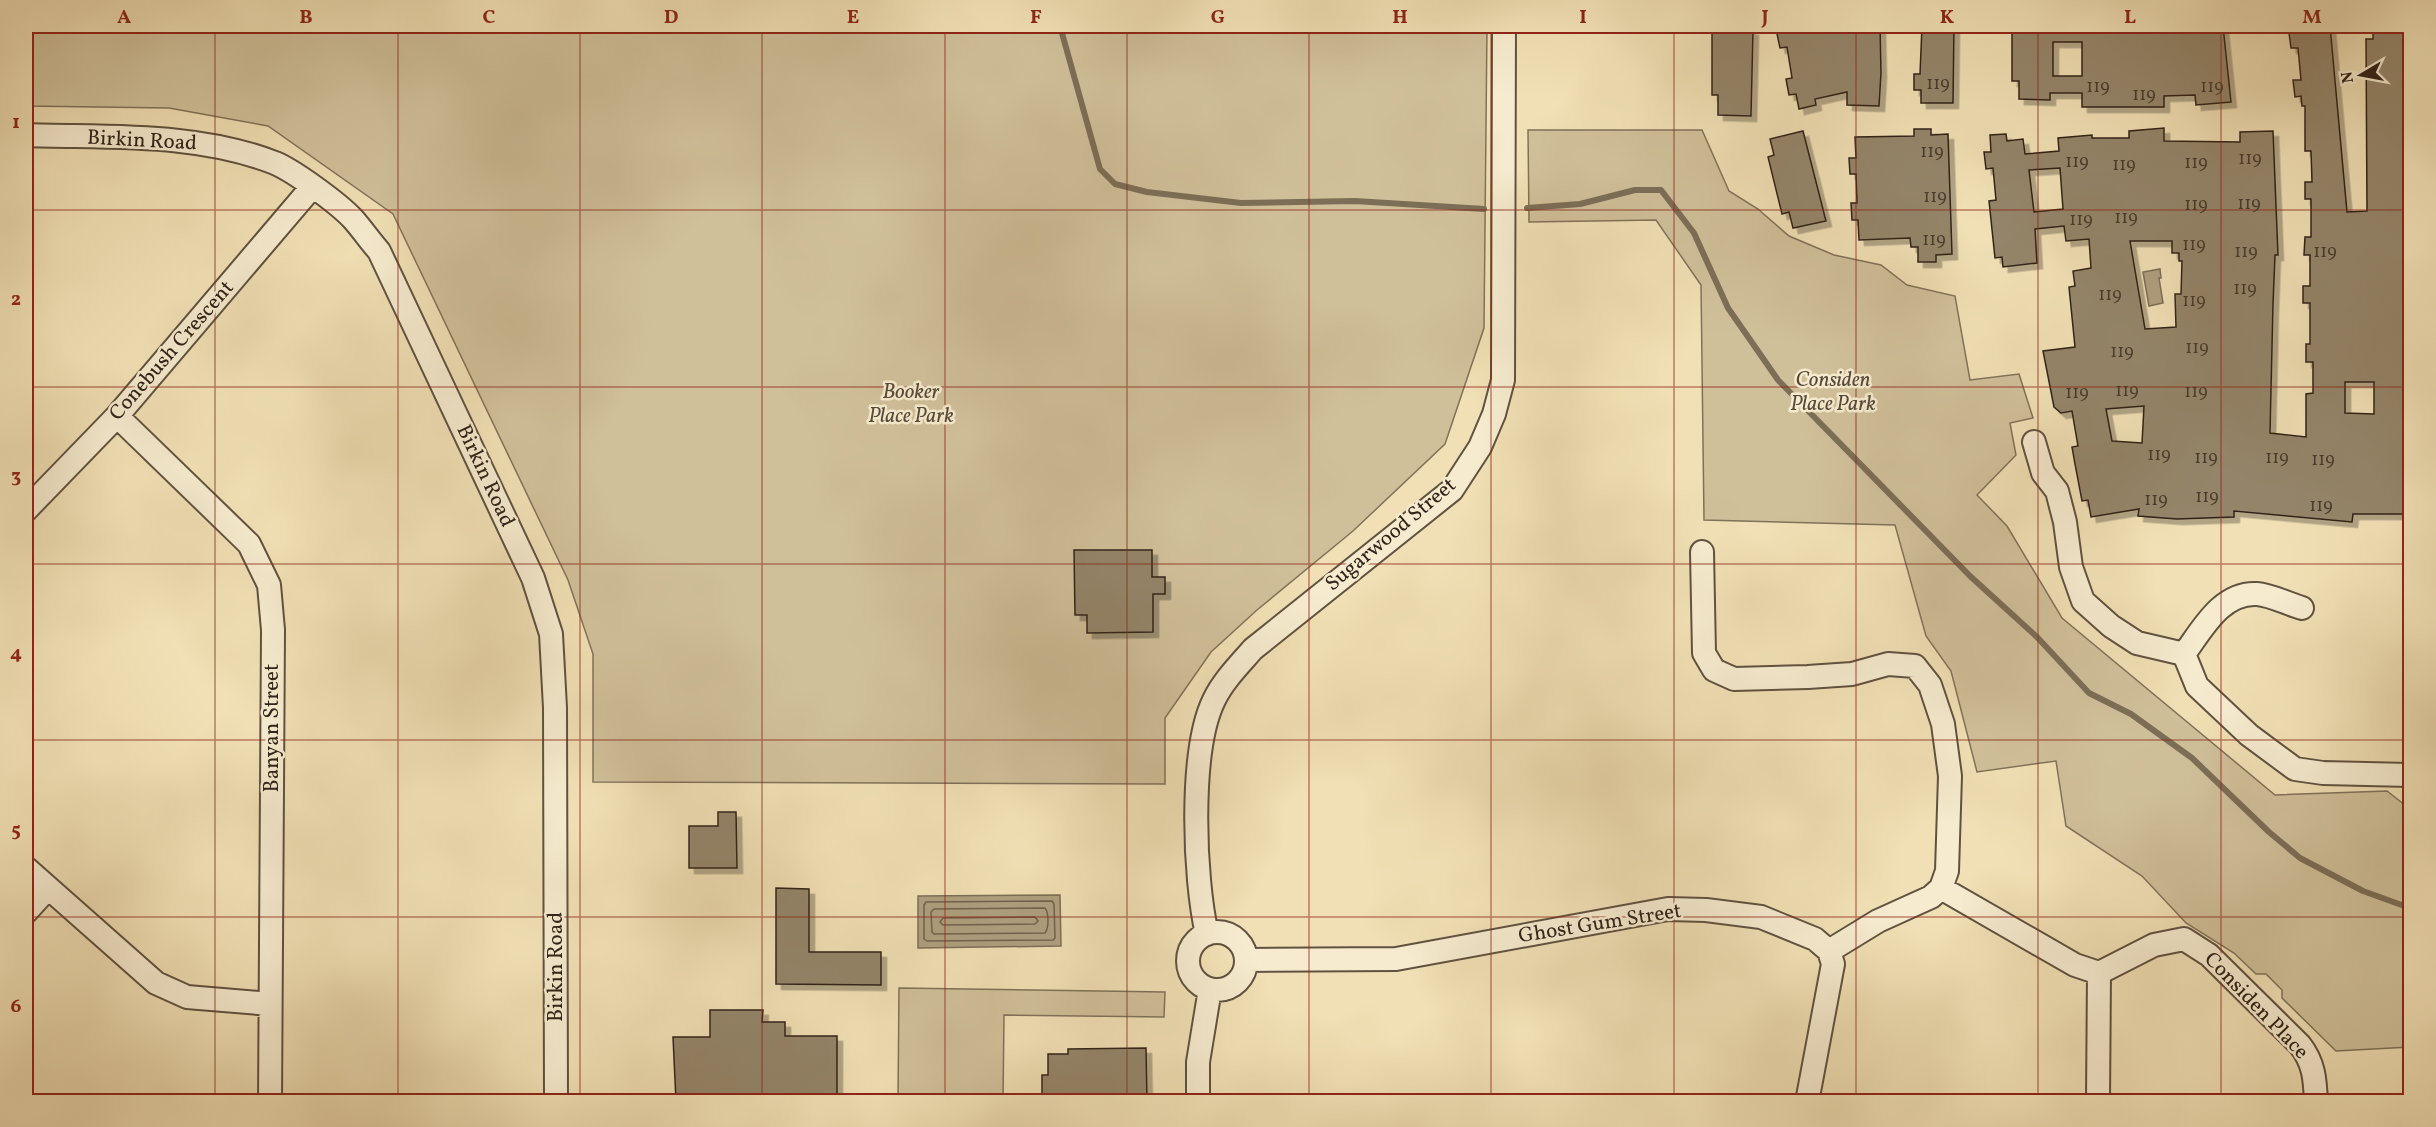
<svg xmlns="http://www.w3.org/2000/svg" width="2436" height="1127" font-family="Vollkorn,serif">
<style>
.green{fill:#d0c09a;stroke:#80725a;stroke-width:1.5}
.water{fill:#afa080;stroke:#7c6e57;stroke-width:1.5}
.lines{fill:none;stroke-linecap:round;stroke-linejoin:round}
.shore{stroke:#70624c;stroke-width:1.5}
.stream{stroke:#7c6e57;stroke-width:6}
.building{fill:#94856a;stroke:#302319;stroke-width:1.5;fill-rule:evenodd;filter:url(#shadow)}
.minor-casing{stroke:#605240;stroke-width:26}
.minor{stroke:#f6ebcf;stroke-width:22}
.grid{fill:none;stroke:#8f2418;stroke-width:1.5;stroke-opacity:0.55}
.labels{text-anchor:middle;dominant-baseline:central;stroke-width:5;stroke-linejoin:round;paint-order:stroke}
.number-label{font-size:18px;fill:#493c2d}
.street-label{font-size:21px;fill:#302319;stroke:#f6ebcf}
.park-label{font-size:21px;font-style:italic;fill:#584a39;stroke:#f6ebcf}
.neatline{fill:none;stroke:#8f2418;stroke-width:2}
.grid-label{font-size:20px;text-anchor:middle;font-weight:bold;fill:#8f2418}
</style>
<defs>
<filter id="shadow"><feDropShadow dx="5.5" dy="5.5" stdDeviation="0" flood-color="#0004"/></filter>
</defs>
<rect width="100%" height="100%" fill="#f1e0b5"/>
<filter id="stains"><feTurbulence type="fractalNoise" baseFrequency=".00333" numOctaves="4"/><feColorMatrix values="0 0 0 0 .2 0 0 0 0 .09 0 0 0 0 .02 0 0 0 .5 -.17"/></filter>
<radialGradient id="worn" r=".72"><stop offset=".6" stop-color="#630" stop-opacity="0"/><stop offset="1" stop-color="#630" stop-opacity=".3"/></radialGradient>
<path class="green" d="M26 26H1487L1484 328 1445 444 1353 531 1257 610 1211 652 1165 718V784L593 782V654L568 580 393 214 268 126 169 108 26 106Z
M1528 130H1702L1729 191 1758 209 1789 236 1834 255 1881 265 1907 285 1955 296 1970 380 2019 374 2033 418 2010 423 2016 455 1977 495 2007 526 2062 618 2275 795 2387 791 2410 809V1047L2336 1051 2282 998V990L2266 974H2256L2234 953 2186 923 2142 876 2066 826 2056 761 1977 772 1951 671 1926 636 1895 525 1704 520 1701 285 1656 220 1529 222Z
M899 988 1165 992 1164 1017 1004 1015 1003 1101H898Z"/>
<path class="water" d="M2160 269 2161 278H2159L2163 303 2149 306 2143 272Z
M1060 895 1061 946 918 948V896Z"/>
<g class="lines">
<path class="shore" d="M1052 901 1054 904 1055 938 1053 940 927 941 924 939V905L926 902Z
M1045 908C1049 913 1049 928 1045 933L934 934 932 932 931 912 934 909Z
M1035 917 1038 921 1035 924 943 925 940 922 943 918Z"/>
<path class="stream" d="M1060 26 1100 169 1115 184 1147 192 1241 203 1355 201 1484 209
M1527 208 1580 204 1635 190H1661L1694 233 1728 308 1778 380 1970 576 2037 637 2089 693 2131 714 2192 758 2269 832 2300 858 2363 891 2410 908"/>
</g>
<path class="building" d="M1720 26H1750V30H1753L1751 116 1718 115V95H1712V33H1720Z
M1782 26H1817L1818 31H1848V26H1880L1881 73 1879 106 1847 105V92L1815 99 1816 105 1799 109 1796 94 1789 95 1786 79 1792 78 1787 47 1780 48 1776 29H1783Z
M1922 26H1954L1953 103H1921V90H1914V74H1920Z
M2012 26H2148V28H2191V26H2223L2231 102 2196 105 2195 95 2164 96V107H2082V93H2050V100L2019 99V81H2012ZM2053 42H2082V76H2053Z
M2296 26H2330L2347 212 2367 211 2366 39H2373V27H2406L2403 270H2405L2408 514H2353L2352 522 2234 511V517L2177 519 2138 516 2139 509 2091 517 2088 500 2082 501 2075 464 2072 447 2078 446 2072 411 2061 413 2054 407 2043 351 2075 347 2069 287 2075 286 2073 271 2091 268 2089 239 2066 241 2064 226 2035 229 2037 263 2003 267 2002 257 1995 258 1989 201 1996 200 1993 168 1986 169 1984 152H1991L1990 135 2006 134 2007 141 2023 139 2025 154 2059 151 2058 138 2092 135V138H2129V131L2164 128V141L2240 142V132L2273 131 2278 255H2275L2273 304 2270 433 2306 437V394L2313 393V362H2306V344H2310V303H2303V286H2310V255H2304L2305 237H2311V199H2305V182H2312L2311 151H2305V106H2302L2301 96 2295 97 2293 80H2301L2298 48H2291L2289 33 2297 32ZM2060 168 2063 209 2034 212 2029 170ZM2130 241H2172V253H2179V261H2182L2181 294H2175L2176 327 2145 329ZM2345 382H2374V414L2345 413ZM2144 406 2142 443 2112 441 2106 409Z
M1914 129H1931V135L1948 134 1952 254 1936 255V262H1918V247H1911L1910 238 1859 240 1858 220H1852L1851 203H1857L1856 174H1850L1849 158H1856L1855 137 1914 136Z
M1803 131 1826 221 1793 228 1789 212 1782 214 1768 157 1774 155 1770 139Z
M1074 550H1152V577H1165V594H1153V632L1087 633V615H1075Z
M718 812H736L737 868H689V826H718Z
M776 888 809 889V952H881V985L776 984Z
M710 1010H763L762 1022H785V1036H837V1101H676L673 1037H710Z
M1146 1048 1147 1101H1042V1075H1048V1054H1068V1049Z"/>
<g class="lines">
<defs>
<path id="minor" d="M26 135C108 138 196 132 275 163 294 171 338 203 353 219 362 229 370 241 379 251L533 578 551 634 555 708 556 1102
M117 416 249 544 269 585 273 630 270 1102
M2034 442 2043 473 2057 491 2065 522 2071 567 2083 601 2111 626 2137 643 2184 654 2197 686 2249 735 2295 769 2323 773 2410 775
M26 510 117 416 312 187
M1702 552 1704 653 1714 670 1734 679 1808 677 1852 674 1888 664 1915 666 1930 685 1943 724 1950 776 1947 871 1941 888 1931 897 1878 921 1829 951
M2184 654C2202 630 2221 592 2257 594 2271 595 2288 604 2302 608
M26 868 156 983 187 997 270 1004
M1941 888 2075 965 2099 973 2154 945 2184 939 2209 955 2300 1045C2314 1063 2315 1079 2316 1102
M26 912 47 889
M1188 961a29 29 0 1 1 58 0a29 29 0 1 1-58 0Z
M1207 934C1194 878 1189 751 1214 700 1223 681 1239 665 1253 649L1452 490 1480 447 1494 414 1503 380 1504 26
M1246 960 1396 959 1668 909 1706 910 1761 917 1815 939 1829 951 1833 964 1807 1102
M1198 1102V1062L1210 989
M2098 1102 2099 973"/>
</defs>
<use href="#minor" class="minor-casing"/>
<use href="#minor" class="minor"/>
</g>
<path class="grid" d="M215 26V1102M398 26V1102M580 26V1102M762 26V1102M945 26V1102M1127 26V1102M1309 26V1102M1491 26V1102M1674 26V1102M1856 26V1102M2038 26V1102M2221 26V1102M26 210H2410M26 387H2410M26 564H2410M26 740H2410M26 917H2410"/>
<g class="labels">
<g class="number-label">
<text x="1938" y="84">119</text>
<text x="2098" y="87">119</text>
<text x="2212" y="87">119</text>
<text x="2144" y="95">119</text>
<text x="1932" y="152">119</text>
<text x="2250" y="159">119</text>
<text x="2077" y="162">119</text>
<text x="2196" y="163">119</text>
<text x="2124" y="165">119</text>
<text x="1935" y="197">119</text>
<text x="2249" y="204">119</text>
<text x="2196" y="205">119</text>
<text x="2126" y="218">119</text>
<text x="2081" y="220">119</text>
<text x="1934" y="240">119</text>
<text x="2194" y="245">119</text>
<text x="2246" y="252">119</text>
<text x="2325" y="252">119</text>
<text x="2245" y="289">119</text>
<text x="2110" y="295">119</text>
<text x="2194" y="301">119</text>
<text x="2197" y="348">119</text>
<text x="2122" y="352">119</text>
<text x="2127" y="391">119</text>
<text x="2196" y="392">119</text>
<text x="2077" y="393">119</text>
<text x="2159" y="455">119</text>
<text x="2206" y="458">119</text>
<text x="2277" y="458">119</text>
<text x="2323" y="460">119</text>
<text x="2207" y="497">119</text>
<text x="2156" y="500">119</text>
<text x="2321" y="506">119</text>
</g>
<g class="street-label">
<text transform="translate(142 141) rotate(3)">Birkin Road</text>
<text transform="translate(172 351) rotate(-49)">Conebush Crescent</text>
<text transform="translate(485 476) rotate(65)">Birkin Road</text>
<text transform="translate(1391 535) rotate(-40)">Sugarwood Street</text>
<text transform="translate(272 728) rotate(-90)">Banyan Street</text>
<text transform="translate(1600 924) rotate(-9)">Ghost Gum Street</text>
<text transform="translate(556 967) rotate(-90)">Birkin Road</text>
<text transform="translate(2256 1006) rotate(46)">Considen Place</text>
</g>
<g class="park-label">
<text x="1833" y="380">Considen<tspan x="1833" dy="24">Place Park</tspan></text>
<text x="911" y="392">Booker<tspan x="911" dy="24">Place Park</tspan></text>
</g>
</g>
<rect width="2436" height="1127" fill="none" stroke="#f1e0b5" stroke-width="66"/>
<g transform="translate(2361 75) rotate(260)" stroke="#f6ebcf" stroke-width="4.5" paint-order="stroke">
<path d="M0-4.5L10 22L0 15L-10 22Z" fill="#302319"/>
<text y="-9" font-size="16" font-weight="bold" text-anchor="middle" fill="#302319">N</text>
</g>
<rect x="33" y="33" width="2370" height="1061" class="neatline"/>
<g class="grid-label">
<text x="124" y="23">A</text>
<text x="306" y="23">B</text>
<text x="489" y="23">C</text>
<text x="671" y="23">D</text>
<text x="853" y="23">E</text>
<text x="1036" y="23">F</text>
<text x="1218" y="23">G</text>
<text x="1400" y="23">H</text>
<text x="1583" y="23">I</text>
<text x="1765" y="23">J</text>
<text x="1947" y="23">K</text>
<text x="2130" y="23">L</text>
<text x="2312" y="23">M</text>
<text x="16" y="128">1</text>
<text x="16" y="305">2</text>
<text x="16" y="482">3</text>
<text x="16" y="659">4</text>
<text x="16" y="836">5</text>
<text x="16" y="1012">6</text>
</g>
<rect width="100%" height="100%" filter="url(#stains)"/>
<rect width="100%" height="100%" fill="url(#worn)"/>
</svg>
